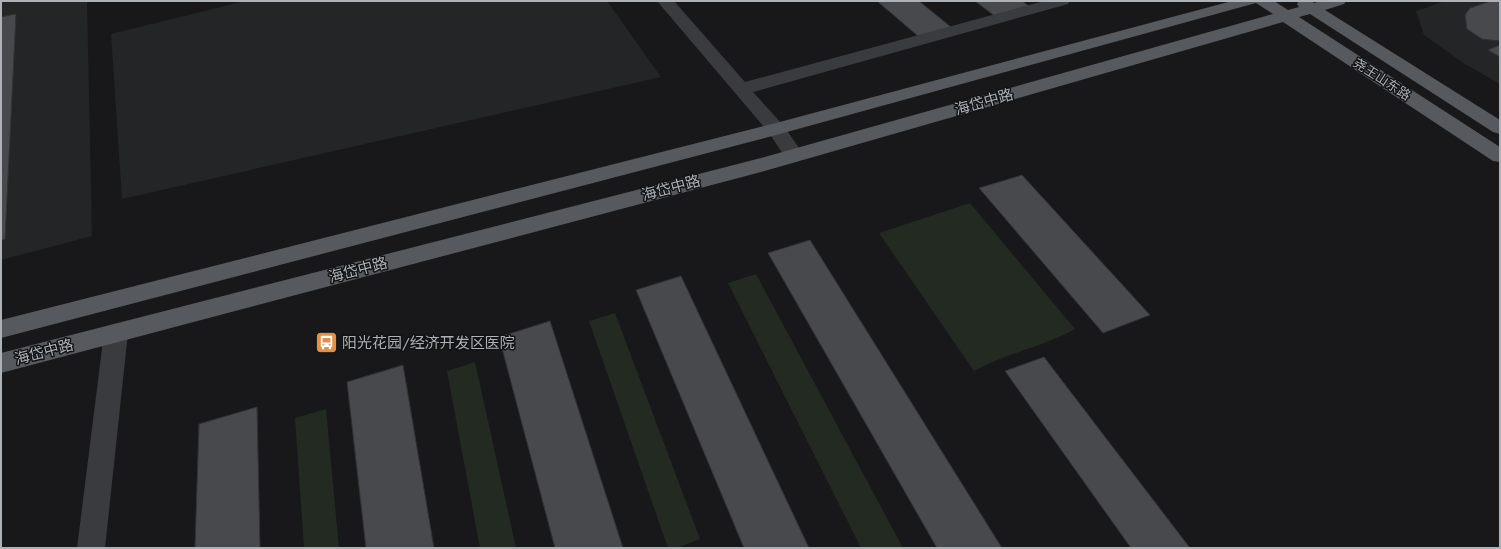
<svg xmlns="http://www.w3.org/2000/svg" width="1501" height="549" font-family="Jost,'Noto Sans SC',sans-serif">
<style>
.built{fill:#242527}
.green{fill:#232a22}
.building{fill:#47494c;stroke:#323336}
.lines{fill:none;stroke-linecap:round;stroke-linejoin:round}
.minor{fill:#393b3f;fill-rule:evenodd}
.primary{fill:#56595d;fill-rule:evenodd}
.labels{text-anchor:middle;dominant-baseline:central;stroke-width:3;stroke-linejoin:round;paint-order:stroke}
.far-street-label{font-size:13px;fill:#acb2b8;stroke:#131315}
.street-label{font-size:15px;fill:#acb2b8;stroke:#131315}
.poi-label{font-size:15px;fill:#acb2b8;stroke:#131315;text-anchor:start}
</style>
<rect width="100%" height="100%" fill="#18181a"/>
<path class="built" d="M1 1H87L92 236 1 260Z
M245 1H607L661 77 122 199 111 34Z
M1445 1H1500V84L1465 64 1424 35 1416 11Z"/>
<path class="green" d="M970 203 1075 329C1043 347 1006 353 974 371L879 233Z
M756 274 903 548H861L728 283Z
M615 313 700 539 677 548H668L589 321Z
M475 362 516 548H480L447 371Z
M326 409 339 548H304L295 418Z"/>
<path class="building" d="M877 1H919L957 32 925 42Z
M975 1H1022L1033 9 1000 20Z
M1491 1H1500V41L1482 39 1467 29 1465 15 1470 8Z
M16 14 5 239 1 240V17Z
M1500 45V57L1488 50Z
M1022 175 1150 315 1103 333 979 188Z
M810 240 1002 548H937L768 253Z
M681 276 809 548H744L636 290Z
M550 321 623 548H555L499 337Z
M1044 357 1190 548H1131L1005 371Z
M403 365 434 548H366L347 382Z
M257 407 260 548H195L199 424Z"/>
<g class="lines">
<path class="minor" d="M657 1H674L745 82 1044 1H1070L1068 4 753 92 783 125 804 155 801 160 794 161 787 160 769 133Z
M116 324 124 326 128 333 105 548H77L104 333 108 326Z"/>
<path class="primary" d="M1232 1H1274L1288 10 1299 7 1297 4 1299 1H1311L1314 3 1320 1H1346L1344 4 1325 10 1500 120V134L1493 132 1310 14 1299 17 1500 147V162L1493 161 1283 22 761 172 1 373V353L761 158 1273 14 1256 3 776 135 1 338V320L776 123Z"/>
</g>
<defs>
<symbol id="bus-square" viewBox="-11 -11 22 22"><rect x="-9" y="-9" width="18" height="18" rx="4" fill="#e18f49" stroke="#131315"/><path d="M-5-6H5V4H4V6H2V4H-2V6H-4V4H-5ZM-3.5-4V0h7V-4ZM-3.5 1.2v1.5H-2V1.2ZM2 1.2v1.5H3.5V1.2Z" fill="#fff"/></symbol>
</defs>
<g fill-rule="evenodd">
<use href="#bus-square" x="314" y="330" width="25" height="25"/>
</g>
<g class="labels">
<g class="far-street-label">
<text transform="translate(1382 79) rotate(33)">尧王山东路</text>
</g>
<g class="street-label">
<text transform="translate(984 102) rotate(-16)">海岱中路</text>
<text transform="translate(671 188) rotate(-15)">海岱中路</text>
<text transform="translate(358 270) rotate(-15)">海岱中路</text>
<text transform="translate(44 352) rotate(-15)">海岱中路</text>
</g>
<g class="poi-label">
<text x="342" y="343">阳光花园/经济开发区医院</text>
</g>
</g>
<rect width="1501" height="549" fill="none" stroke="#acb2b8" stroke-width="4"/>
</svg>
